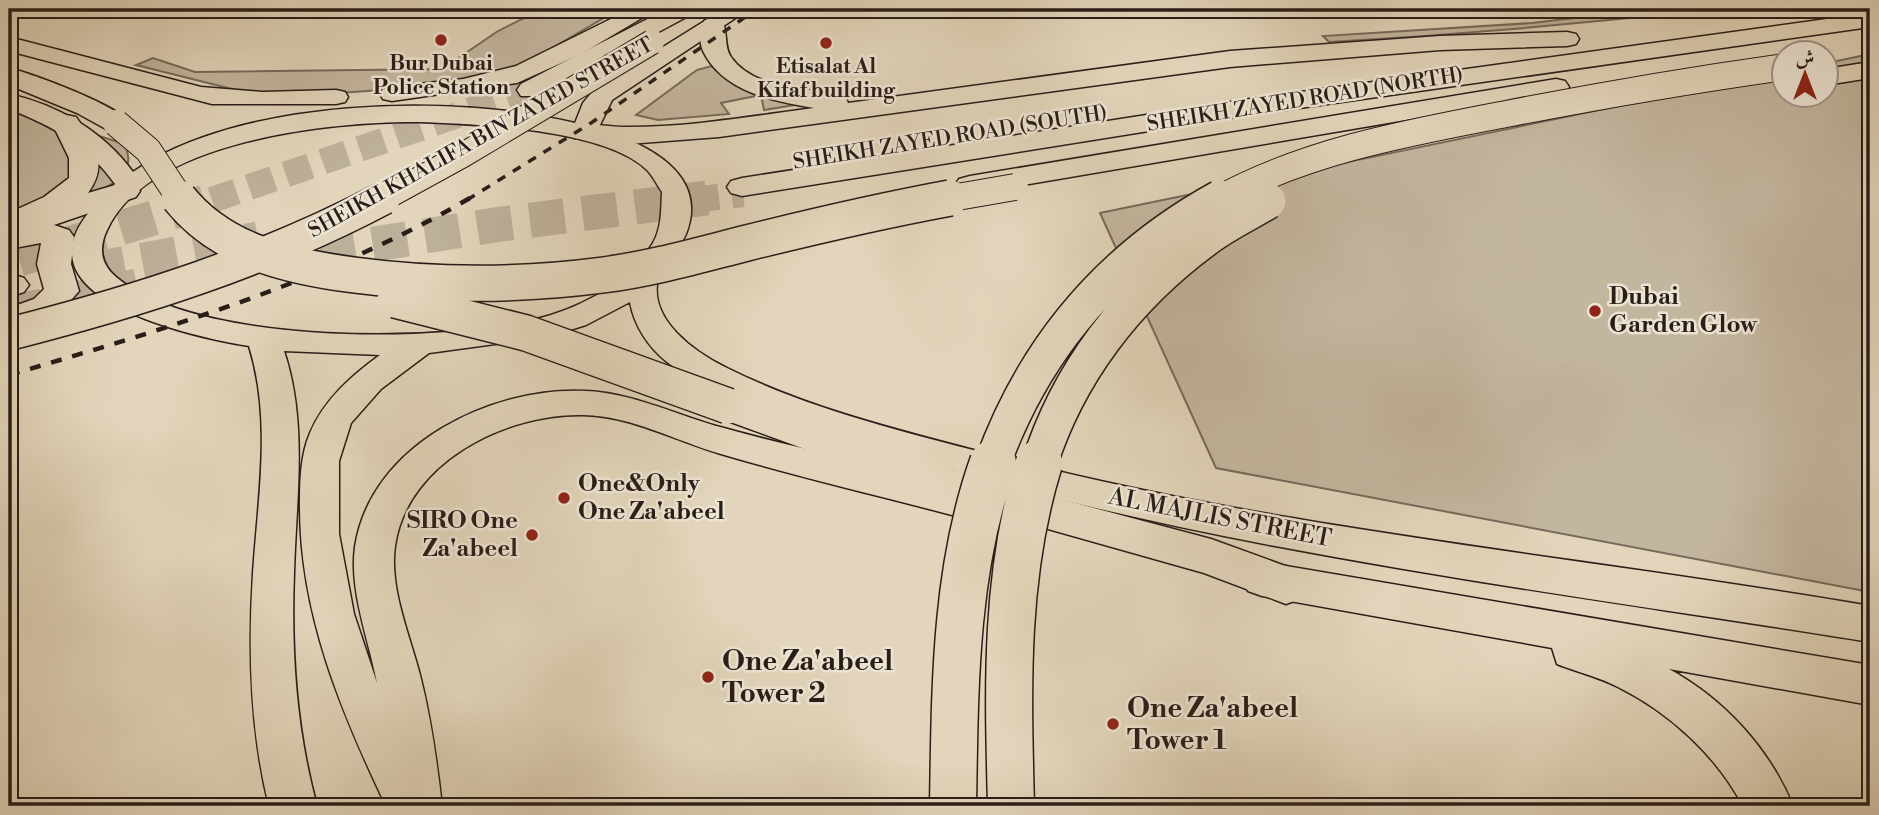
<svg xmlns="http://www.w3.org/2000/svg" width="1879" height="815" font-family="'Libre Bodoni',Amiri,serif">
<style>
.green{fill:#c3b69f;stroke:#766a5c;stroke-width:2}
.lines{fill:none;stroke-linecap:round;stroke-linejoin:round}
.highway-tunnel-far1{stroke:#bdb09a;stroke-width:26;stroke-dasharray:26 13;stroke-linecap:butt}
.highway-tunnel{stroke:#bdb09a;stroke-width:35;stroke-dasharray:35 18;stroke-linecap:butt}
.major-casing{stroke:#291d18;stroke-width:3}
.highway-casing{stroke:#291d18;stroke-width:3}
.major{fill:#e2d5bb;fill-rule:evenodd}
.highway{fill:#e2d5bb;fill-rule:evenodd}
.rail-far1{stroke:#291d18;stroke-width:3.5;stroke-dasharray:9 9;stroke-linecap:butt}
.rail{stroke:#291d18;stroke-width:4.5;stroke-dasharray:11 11;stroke-linecap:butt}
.major-bridge-far1-casing{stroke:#291d18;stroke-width:26;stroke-linecap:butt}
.major-bridge-casing{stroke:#291d18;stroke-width:35;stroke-linecap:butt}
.highway-bridge-far2-casing{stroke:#291d18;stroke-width:28;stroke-linecap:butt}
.highway-bridge-far1-casing{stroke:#291d18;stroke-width:38;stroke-linecap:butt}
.highway-bridge-casing{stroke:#291d18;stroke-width:49;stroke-linecap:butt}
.major-bridge-far1{stroke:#e2d5bb;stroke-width:24}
.major-bridge{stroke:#e2d5bb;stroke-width:32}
.highway-bridge-far2{stroke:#e2d5bb;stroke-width:26}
.highway-bridge-far1{stroke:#e2d5bb;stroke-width:35}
.highway-bridge{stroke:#e2d5bb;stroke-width:46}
.poi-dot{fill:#8f2418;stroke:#ece4d3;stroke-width:2.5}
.labels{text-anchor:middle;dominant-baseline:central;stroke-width:5;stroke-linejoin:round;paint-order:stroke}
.far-poi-label{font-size:21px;font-weight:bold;fill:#291d18;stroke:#ece4d3}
.far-street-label{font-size:21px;fill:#291d18;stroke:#ece4d3}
.poi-label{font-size:24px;font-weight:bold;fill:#291d18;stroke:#ece4d3;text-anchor:start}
.street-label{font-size:24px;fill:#291d18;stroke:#ece4d3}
.near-poi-label{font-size:28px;font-weight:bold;fill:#291d18;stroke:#ece4d3;text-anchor:start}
</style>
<rect width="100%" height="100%" fill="#e2d5bb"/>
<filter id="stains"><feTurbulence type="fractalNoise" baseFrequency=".00286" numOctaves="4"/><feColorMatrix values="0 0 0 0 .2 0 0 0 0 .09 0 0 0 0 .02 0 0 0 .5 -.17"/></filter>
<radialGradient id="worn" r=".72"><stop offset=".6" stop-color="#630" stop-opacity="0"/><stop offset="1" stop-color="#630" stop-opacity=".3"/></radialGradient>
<path class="green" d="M565 9H590L587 11 607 16 518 68 437 86 339 93H248L136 65 153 58 195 72 442 69 498 31 536 12 551 14Z
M1650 9H1710C1583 24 1456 35 1329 42L1323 36 1532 23Z
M1870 54V592L1216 468 1100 213 1784 72V94H1826L1827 63Z
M712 66 720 72 807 103 764 110 761 95 721 103 729 114 658 120 636 115 697 70Z
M9 108 125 144C128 153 130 161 126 170 113 194 35 218 9 226Z"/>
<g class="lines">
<path class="highway-tunnel-far1" d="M212 200 530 90
M693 200 743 194"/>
<path class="highway-tunnel" d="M19 259 218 198
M268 261 501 224 707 198
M90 270 258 239
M9 313 137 286"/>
<defs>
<path id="major" d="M631 9H657L581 54 517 83 392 101 383 99 380 94 383 89 392 87 463 79 516 66Z
M724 9H749L612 100 598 129C645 143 710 173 686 234 680 249 662 264 658 279 648 320 696 353 727 368 811 410 909 433 1000 457 1286 531 1580 556 1870 606V642C1543 589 1211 552 893 453 818 430 730 411 667 362 648 347 634 325 630 302L586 325 547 337 429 353 381 389 351 423 339 461V534L354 614 377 683C369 640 349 591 355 547 370 445 492 386 586 391 634 393 678 416 724 428 809 452 897 467 981 494L986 504 981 514 967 519C885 497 802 478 721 454 676 441 631 416 584 415 506 413 407 462 395 546 389 588 410 636 420 675 431 718 437 762 442 806H386C341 711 300 614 300 507 300 483 300 456 310 433 324 400 351 376 380 355L284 351C308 422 296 500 294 573 291 652 296 729 317 806H269C250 730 248 652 253 573 258 497 272 420 249 346 206 339 71 311 72 252 72 225 97 203 115 184 87 145 53 126 9 109V94C58 105 103 131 133 172 238 98 453 93 575 123L583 103 594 90ZM419 122C476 124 605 129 647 170 653 176 657 185 662 192 661 210 662 227 653 243 632 279 589 303 551 315 453 345 197 346 116 277 101 264 98 249 107 230 148 140 333 121 419 122Z
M9 37 201 87 262 92 336 90 345 92 348 97 345 102 336 104H212L9 51Z
M1262 562 1870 665V705L1669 669C1724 699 1769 748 1793 806H1743C1716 755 1670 713 1618 687 1599 677 1577 672 1557 664L1552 648 1262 596 1248 591 1242 579 1248 567Z"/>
<path id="highway" d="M667 9H696L692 14 539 96H521L517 90 521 84Z
M1870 13V27L1243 116 742 196 731 193 727 187 731 181 742 178 1243 100Z
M713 18 721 20C729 31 723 45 731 57 755 91 809 87 845 96L848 103 1230 51 1440 36 1567 32 1576 34 1579 39 1576 44 1567 46 1440 50 1230 67 719 137 628 144 574 138 570 132 574 126C592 122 610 128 628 127 690 127 753 116 814 108 773 101 723 92 703 51 699 42 699 28 705 20Z
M1870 62V78L1826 85V69Z
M9 68C33 74 117 105 130 123L126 129H106L77 113 9 85Z
M1556 79 1565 81 1569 87 1565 93 970 194 959 191 955 185 959 179 970 176Z
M66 115 76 117C95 144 109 164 88 193L125 182 136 185 140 191 136 197 54 225 69 230 74 237 71 264 79 291 58 315 9 331V308L34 299 44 289 37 264 41 243 9 249V213L44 197 69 178V158L52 123 56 117Z
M12 274 24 278 29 285 24 292 9 297V275Z
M728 392 951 470 1211 539 1302 572 1309 585 1302 598 1286 604 1204 573 945 500 714 416 709 406 714 396Z"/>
</defs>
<use href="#major" class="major-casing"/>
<use href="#highway" class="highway-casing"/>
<use href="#major" class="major"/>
<use href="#highway" class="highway"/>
<path class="rail-far1" d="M467 200 591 123 757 9"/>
<path class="rail" d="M9 375C166 329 328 281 470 198"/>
<defs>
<path id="major-bridge-far1" d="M381 200 463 155 652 42"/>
<path id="major-bridge" d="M9 334C139 301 265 261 384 198"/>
<path id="highway-bridge-far2" d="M116 123 148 150 181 200
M940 200 1015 187
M1217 200C1306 151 1407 133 1506 114 1598 96 1691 80 1784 67"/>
<path id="highway-bridge-far1" d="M179 198C221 251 290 267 354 275 437 286 519 286 603 275 650 269 696 256 743 244 811 227 880 211 950 198
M395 300 526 333 728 406
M992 465C1034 348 1111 258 1220 198
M1039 465C1068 373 1127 297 1204 240 1223 225 1247 214 1268 201"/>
<path id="highway-bridge" d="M953 806C955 691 954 572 993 463
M1011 806C1008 689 1004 576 1039 463"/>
</defs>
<use href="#major-bridge-far1" class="major-bridge-far1-casing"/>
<use href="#major-bridge" class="major-bridge-casing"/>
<use href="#highway-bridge-far2" class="highway-bridge-far2-casing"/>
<use href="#highway-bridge-far1" class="highway-bridge-far1-casing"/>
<use href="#highway-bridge" class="highway-bridge-casing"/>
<use href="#major-bridge-far1" class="major-bridge-far1"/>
<use href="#major-bridge" class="major-bridge"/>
<use href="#highway-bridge-far2" class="highway-bridge-far2"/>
<use href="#highway-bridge-far1" class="highway-bridge-far1"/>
<use href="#highway-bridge" class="highway-bridge"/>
</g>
<g class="poi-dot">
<circle cx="441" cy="40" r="7"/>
<circle cx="826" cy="43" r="7"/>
<circle cx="1595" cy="311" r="7"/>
<circle cx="564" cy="498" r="7"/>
<circle cx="532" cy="535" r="7"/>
<circle cx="708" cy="677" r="7"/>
<circle cx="1113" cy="724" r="7"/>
</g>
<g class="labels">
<g class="far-poi-label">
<text x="441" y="64">Bur Dubai<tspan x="441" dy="24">Police Station</tspan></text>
<text x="826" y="67">Etisalat Al<tspan x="826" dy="24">Kifaf building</tspan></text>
</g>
<g class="far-street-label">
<text transform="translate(1305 100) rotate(-9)">SHEIKH ZAYED ROAD (NORTH)</text>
<text transform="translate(481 138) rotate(-29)">SHEIKH KHALIFA BIN ZAYED STREET</text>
<text transform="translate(950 138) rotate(-9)">SHEIKH ZAYED ROAD (SOUTH)</text>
</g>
<g class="poi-label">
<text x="1609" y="297">Dubai<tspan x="1609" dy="28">Garden Glow</tspan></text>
<text x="578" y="484">One&amp;Only<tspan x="578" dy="28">One Za'abeel</tspan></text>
<text x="518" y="521" text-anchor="end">SIRO One<tspan x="518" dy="28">Za'abeel</tspan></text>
</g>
<g class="street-label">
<text transform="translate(1220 518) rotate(11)">AL MAJLIS STREET</text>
</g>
<g class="near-poi-label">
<text x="722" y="661">One Za'abeel<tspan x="722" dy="32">Tower 2</tspan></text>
<text x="1127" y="708">One Za'abeel<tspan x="1127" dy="32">Tower 1</tspan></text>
</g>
</g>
<rect width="1879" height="815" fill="none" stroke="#e2d5bb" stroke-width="35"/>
<rect x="10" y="10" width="1858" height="794" fill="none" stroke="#291d18" stroke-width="3.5"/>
<rect x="18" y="18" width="1844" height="780" fill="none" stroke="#291d18" stroke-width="2"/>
<g transform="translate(1805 74)"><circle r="33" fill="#ece4d3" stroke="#9e9488" stroke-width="2"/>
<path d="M0-5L12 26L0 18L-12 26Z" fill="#8f2418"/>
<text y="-10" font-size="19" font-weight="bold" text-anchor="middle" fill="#291d18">ش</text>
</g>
<rect width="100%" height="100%" filter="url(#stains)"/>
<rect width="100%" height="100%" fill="url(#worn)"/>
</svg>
